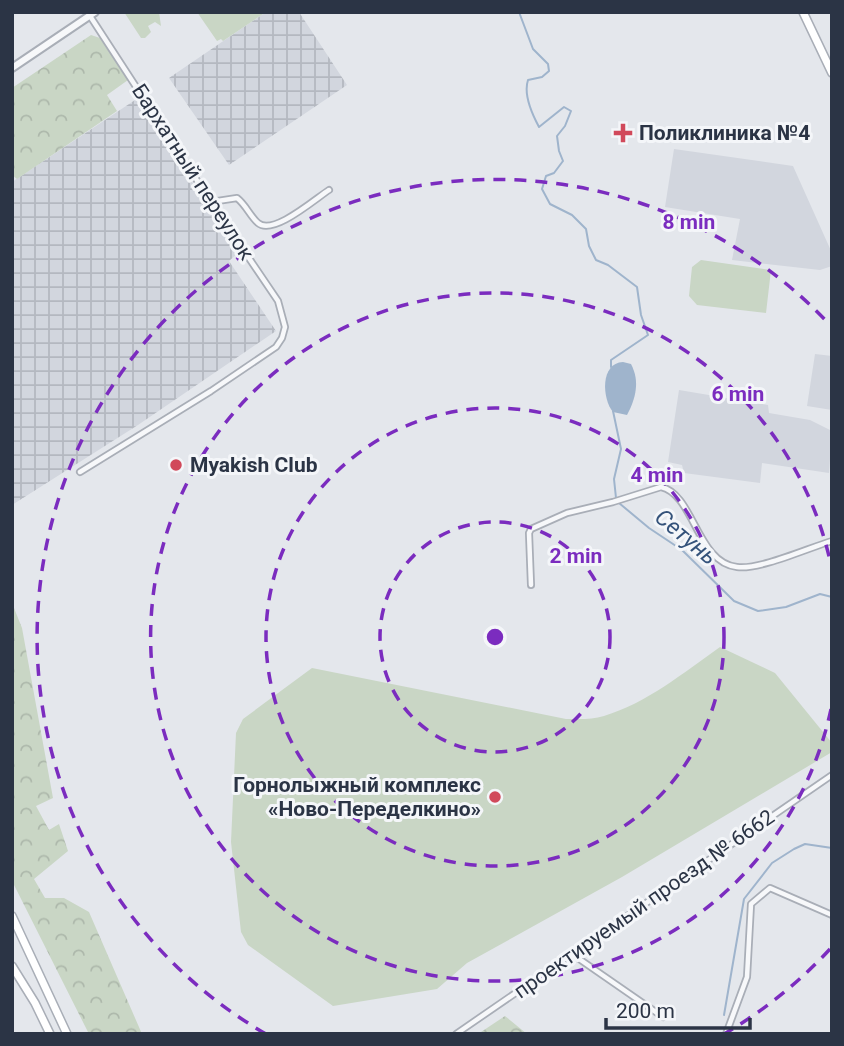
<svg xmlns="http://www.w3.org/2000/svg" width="844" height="1046" font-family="Roboto,sans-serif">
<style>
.built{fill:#d2d6de}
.industrial{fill:url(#industrial-grid)}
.grass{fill:#c9d6c5}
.forest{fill:url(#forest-crowns)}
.water{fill:#9fb4cc}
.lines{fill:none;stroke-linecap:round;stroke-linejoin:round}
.stream{stroke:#9fb4cc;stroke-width:2}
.minor-casing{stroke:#a9aeb7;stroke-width:8}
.tertiary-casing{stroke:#a9aeb7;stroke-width:10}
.secondary-casing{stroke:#a9aeb7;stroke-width:10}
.minor{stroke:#f7f8fa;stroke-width:4.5}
.tertiary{stroke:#f7f8fa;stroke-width:6}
.secondary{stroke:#fff;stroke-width:7}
.ring{fill:none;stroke:#7b2cbf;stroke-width:3.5;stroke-dasharray:12 9}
.poi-dot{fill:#d1495b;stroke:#f4f6f9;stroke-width:2.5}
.labels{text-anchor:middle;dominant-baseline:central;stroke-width:6;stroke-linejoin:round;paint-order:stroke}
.poi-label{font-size:21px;font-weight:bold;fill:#2b3445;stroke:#f4f6f9;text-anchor:start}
.street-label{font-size:21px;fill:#2b3445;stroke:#f4f6f9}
.water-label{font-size:23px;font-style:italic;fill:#34527a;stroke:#f4f6f9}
.centre{fill:#7b2cbf;stroke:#f4f6f9;stroke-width:3.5}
.ring-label{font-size:21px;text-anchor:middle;font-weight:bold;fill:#7b2cbf;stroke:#f4f6f9;stroke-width:6;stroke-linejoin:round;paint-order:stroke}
</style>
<defs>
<pattern id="industrial-grid" width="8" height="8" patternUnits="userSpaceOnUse" patternTransform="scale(1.75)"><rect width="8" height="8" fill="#d2d6de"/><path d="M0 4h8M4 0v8" fill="none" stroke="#b4b8c0"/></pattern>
<pattern id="forest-crowns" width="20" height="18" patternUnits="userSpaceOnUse" patternTransform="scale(1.75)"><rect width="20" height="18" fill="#c9d6c5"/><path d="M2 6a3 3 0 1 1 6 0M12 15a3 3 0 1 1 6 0" fill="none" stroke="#adb8ab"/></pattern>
</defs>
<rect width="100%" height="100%" fill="#e4e7ec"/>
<path class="built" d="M674 149 793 166 832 253V266L820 270 732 260 740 219 665 207Z
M815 354 832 356V410L807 406Z
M679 390 768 405 769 413 810 420 832 431 829 473 762 463 760 483 684 473 682 465 668 462Z"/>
<path class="industrial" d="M266 12H299L347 85 229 165 169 78Z
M138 98 238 253 229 261 276 331 138 425 12 505V182Z"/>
<path class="grass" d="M124 12H159L161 26 155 22 148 26 151 32 145 38H141Z
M197 12H266L223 41 221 39 217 41Z
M701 260 771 270 766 313 697 305 689 296 692 267Z
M720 647 775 673 832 743V752L622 877 467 963 437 989 333 1006 248 945 241 932 231 842 236 733 243 719 312 668 566 719C578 719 592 720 604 716 647 703 683 673 720 647Z"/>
<path class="forest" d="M91 35 100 38 128 80 107 95 117 111 17 179 12 175V88Z
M12 603 22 628 53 798 36 806 49 830 59 824 68 851 34 879 45 898H64L89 912 142 1034H89L12 881Z
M505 1016 527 1034H478Z"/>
<path class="water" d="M623 362 631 364C640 381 636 398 627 415L613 412C602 399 600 363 623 362Z"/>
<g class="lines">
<path class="stream" d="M519 12 533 49 548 64 549 71 542 77 528 80C523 95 532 114 539 127L564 107 571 111 565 126 557 136 559 151 563 161 554 173 546 176 542 189 550 204 572 215 586 229 589 246 596 260 608 265 637 287 641 315 648 335 611 360V367
M613 411 621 449 614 479 616 498
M619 503 649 528 682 550 734 601 758 611 786 607 820 594 832 597
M724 1015 744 899 772 863 794 849 805 844 832 848"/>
<defs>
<path id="minor" d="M211 202 237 198C246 205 250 216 258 223 273 236 315 199 329 190
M80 472 211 391 276 347 282 338 285 327 278 301 211 202 90 16
M531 585 529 533 531 529 567 513 613 502 661 487C694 494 697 563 737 567 760 570 808 548 832 541
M572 954 663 1017
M456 1034 832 775
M726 1034 747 977 751 904 770 888 832 915"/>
<path id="tertiary" d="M12 68 95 12"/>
<path id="secondary" d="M803 12 832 73
M12 916 67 1034
M12 966 35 1003 50 1034"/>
</defs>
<use href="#minor" class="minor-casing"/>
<use href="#tertiary" class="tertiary-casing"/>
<use href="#secondary" class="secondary-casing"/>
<use href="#minor" class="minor"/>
<use href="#tertiary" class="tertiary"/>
<use href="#secondary" class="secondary"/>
</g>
<g class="ring">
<circle cx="495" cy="637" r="115"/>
<circle cx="495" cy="637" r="229"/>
<path d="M831 709A344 344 0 1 1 831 565"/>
<path d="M830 949A458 458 0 0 1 724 1034M266 1034A458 458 0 1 1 830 325"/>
</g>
<g class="poi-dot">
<path d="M619.5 122.5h7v7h7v7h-7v7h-7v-7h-7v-7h7z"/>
<circle cx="176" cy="465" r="7"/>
<circle cx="495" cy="797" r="7"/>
</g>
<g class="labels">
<g class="poi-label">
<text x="639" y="133">Поликлиника №4</text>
<text x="190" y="465">Myakish Club</text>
<text x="481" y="785" text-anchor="end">Горнолыжный комплекс<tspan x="481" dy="24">«Ново-Переделкино»</tspan></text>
</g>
<g class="street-label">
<text transform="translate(193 172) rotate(57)">Бархатный переулок</text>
<text transform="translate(644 904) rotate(-35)">проектируемый проезд № 6662</text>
</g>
<g class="water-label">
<text transform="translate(686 537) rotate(40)">Сетунь</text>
</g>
</g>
<circle cx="495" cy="637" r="10" class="centre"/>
<g class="ring-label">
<text x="689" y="229">8 min</text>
<text x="738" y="401">6 min</text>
<text x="657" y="482">4 min</text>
<text x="576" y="563">2 min</text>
</g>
<rect width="844" height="1046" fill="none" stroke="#2b3445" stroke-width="28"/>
<path d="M606 1018v10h144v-10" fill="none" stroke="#2b3445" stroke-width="3.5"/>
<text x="616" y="1018" font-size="21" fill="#2b3445" stroke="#f4f6f9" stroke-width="5" paint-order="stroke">200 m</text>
</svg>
